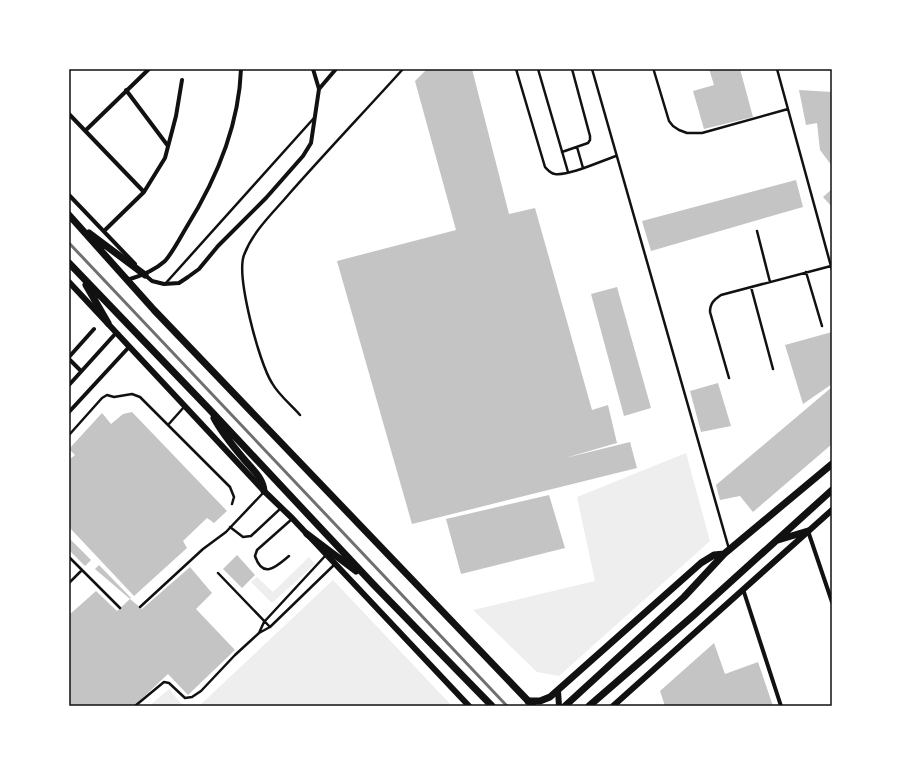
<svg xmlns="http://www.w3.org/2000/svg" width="901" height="775" font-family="'Nunito Sans',sans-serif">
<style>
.green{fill:#eee}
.building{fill:#c4c4c4}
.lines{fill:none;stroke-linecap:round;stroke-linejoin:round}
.service{stroke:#111;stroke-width:2.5}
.minor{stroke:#111;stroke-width:4}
.tertiary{stroke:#111;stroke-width:6}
.secondary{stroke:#111;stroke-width:7}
.primary{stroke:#111;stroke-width:7}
.rail{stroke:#707070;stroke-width:3}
.neatline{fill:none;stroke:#111;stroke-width:1.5}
</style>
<rect width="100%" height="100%" fill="#fff"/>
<path class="green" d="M686 453 710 541 559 676 537 672 473 610 595 581 577 497Z
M309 557 315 564 272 603 251 582 257 577 273 592Z
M333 580 452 706H199Z
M169 689 183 706H149Z"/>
<path class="building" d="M427 69H472L509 214 535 208 592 410 608 405 617 443 565 458 630 442 637 468 412 524 337 261 456 230 415 81Z
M709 69H740L753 117 704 129 693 91 714 85Z
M799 90 832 92V166L820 150 817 123 806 125Z
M796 180 803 207 651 251 642 221Z
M832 189V207L823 197Z
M617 287 651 408 624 416 591 294Z
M832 332V384L803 404 785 345Z
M718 383 731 426 701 432 690 391Z
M832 387V444L753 512 740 496 720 500 716 485Z
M132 412 227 511 214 523 207 518 183 541 187 548 134 596 69 527V460L75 455 69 449 102 413 111 424 123 414Z
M549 495 565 548 461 574 446 519Z
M69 539H70L91 560 85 566 69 550Z
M237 555 255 575 242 588 223 569Z
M99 565 131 598 130 599 95 569Z
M190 567 212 593 196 609 235 650 188 695 168 674 134 706H69V615L96 591 117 611 130 599 142 609Z
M714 643 725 674 758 662 773 706H665L660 691Z"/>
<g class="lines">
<path class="service" d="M516 69 545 167C548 170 550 173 555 174 569 176 601 161 616 156
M538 69 568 172
M592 69 729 549
M777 69 832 270
M654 71 669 121 673 126 679 130 687 133H702L788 109
M577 147 583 168
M562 152 588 143 590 140V136L572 69
M757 231 770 282
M806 272 822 326
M165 284 314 118
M751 287 773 369
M729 378 710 312C710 303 714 300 721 295L831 266
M184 407 168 425 230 487 234 497 232 504
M300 415C291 405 278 394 272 383 259 363 236 276 244 255 253 231 273 213 289 194 326 152 365 111 403 69
M69 435 102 398 107 395 114 397 132 394 140 397 168 425
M230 527 243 537 251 536 281 508
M289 556C277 566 263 580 255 556L257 550 292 519
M69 557 120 608
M218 573 270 627
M69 583 82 570
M140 607 203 549 226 532 264 492
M259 633 264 622 326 555
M135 706 164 682 169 683 185 698 192 697 201 691 235 655 259 633 270 627 335 564"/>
<path class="minor" d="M313 69 319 89
M126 90 168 146
M69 114 144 192
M86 130 149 69
M69 195 135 264
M104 231 144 192 165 158 176 116 182 80
M145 275 152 281 164 284 179 283 188 277 199 269 218 246 266 198 303 156 311 143 319 89 336 69
M127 280C141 276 154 271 165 261 173 252 180 238 186 228 216 180 239 126 241 69
M69 357 94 329
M69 359 81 371
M69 385 116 333
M69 412 129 347
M808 531 832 602
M743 589 781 706"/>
<path class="tertiary" d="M69 282 264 491 292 518 469 706
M558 691 559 706
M613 706 832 510"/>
<path class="secondary" d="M69 215 154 310 533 706
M89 233 145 275
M69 263 210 410 373 584 492 706
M86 285 108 323
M214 418C222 433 232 445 243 458 251 468 263 477 264 491
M307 534 356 571"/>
<path class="primary" d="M778 540 808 531
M528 701H540L550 697 701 563 714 555 724 554
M565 706 684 597 724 554 832 464
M589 706 694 615 832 490"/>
<path class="rail" d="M69 243 507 706"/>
</g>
<rect width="901" height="775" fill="none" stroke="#ffffff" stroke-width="140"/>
<rect x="70" y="70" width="761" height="635" class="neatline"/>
</svg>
